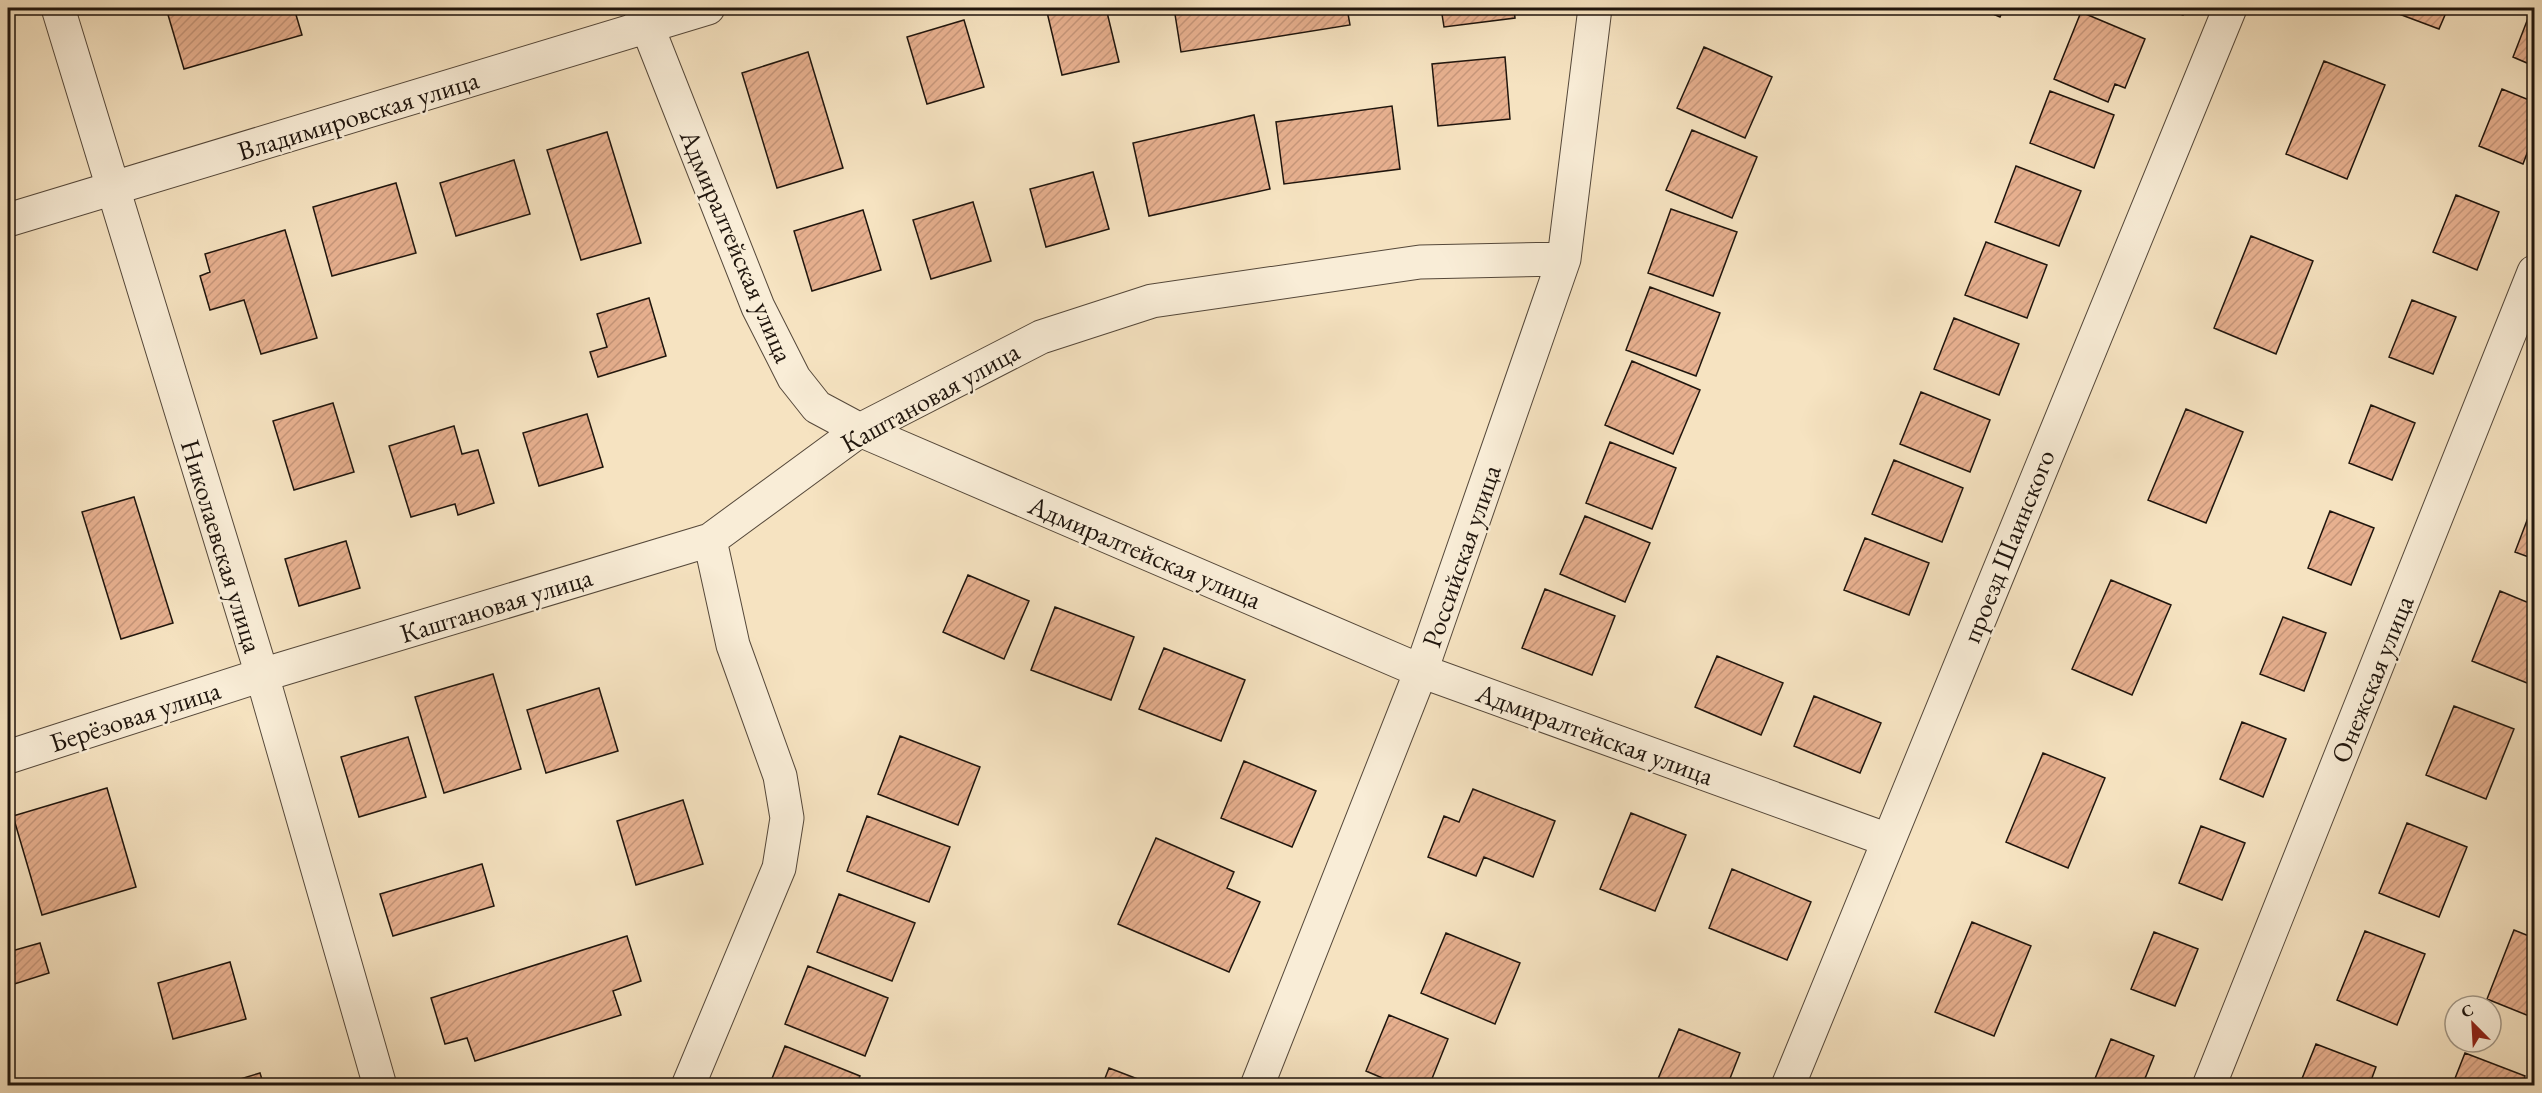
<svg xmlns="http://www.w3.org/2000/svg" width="2542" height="1093" font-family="'EB Garamond',serif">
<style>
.building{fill:url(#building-hatch);stroke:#1f150d;stroke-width:1.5}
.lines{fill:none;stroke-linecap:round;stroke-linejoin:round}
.street-casing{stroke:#55483a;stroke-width:35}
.street{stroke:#f9edd7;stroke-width:33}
.labels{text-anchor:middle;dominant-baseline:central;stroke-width:5;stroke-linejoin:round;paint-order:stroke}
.street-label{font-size:27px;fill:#1f150d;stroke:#f9edd7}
</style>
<defs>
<pattern id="building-hatch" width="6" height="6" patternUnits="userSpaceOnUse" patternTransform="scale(1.5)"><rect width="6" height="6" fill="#e7b08f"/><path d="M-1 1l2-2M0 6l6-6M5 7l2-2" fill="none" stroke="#c6967a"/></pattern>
</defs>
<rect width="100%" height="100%" fill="#f6e3c1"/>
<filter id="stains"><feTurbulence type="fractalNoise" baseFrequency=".00333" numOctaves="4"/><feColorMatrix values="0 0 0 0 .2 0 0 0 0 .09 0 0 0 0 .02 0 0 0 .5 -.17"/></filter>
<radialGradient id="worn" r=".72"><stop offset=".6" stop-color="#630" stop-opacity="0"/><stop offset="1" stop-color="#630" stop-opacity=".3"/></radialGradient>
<path class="building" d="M166 8H294L302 35 184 69Z
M1046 8H1106L1119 62 1062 75Z
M1174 8H1347L1350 25 1181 52Z
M1441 8H1514L1515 18 1444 27Z
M1808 8H1824L1822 13Z
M1900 8H1917L1914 13Z
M1979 8H2004L2000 17Z
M2164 8H2186L2183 15Z
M2383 8H2448L2439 29Z
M2532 8H2534V66L2513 57Z
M2081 12 2145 39 2125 88 2115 84 2108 102 2054 79Z
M964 20 984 87 927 104 907 37Z
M1704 47 1772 77 1745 138 1677 108Z
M808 52 843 168 777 188 742 73Z
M1505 57 1510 119 1438 126 1432 64Z
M2324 61 2385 85 2347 179 2286 154Z
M2502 89 2534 102V135L2523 164 2479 146Z
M2050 91 2114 115 2094 168 2030 143Z
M1392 106 1400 169 1284 184 1276 122Z
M1254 115 1270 189 1149 216 1133 143Z
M1692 130 1757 157 1732 218 1666 190Z
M607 132 641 243 581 260 547 150Z
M514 160 530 214 456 236 440 183Z
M2016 166 2081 191 2059 246 1995 222Z
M1093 172 1109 229 1046 247 1030 189Z
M396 183 416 253 332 276 313 207Z
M2456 195 2499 212 2477 270 2433 252Z
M973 202 991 261 931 279 913 220Z
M1671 209 1737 232 1713 296 1648 273Z
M863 210 881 270 812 291 794 231Z
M285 230 317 338 261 354 244 300 210 310 200 276 210 272 205 254Z
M2251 236 2313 261 2276 354 2214 328Z
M1986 242 2047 265 2027 318 1965 295Z
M1650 287 1720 313 1696 376 1626 350Z
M649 298 666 356 598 377 590 352 607 347 597 314Z
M2412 300 2456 317 2433 374 2389 357Z
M1954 318 2019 344 1999 395 1934 369Z
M1632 361 1700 390 1673 454 1605 425Z
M1921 392 1990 420 1970 472 1900 444Z
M333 403 354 472 294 490 273 421Z
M2371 405 2415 423 2392 480 2349 463Z
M2186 409 2243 432 2206 523 2148 500Z
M587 414 603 467 539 486 523 433Z
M454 426 462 454 478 450 494 503 458 515 455 504 411 517 389 446Z
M1610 442 1676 468 1652 529 1586 503Z
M1894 460 1963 488 1942 542 1872 514Z
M134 497 173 623 121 639 82 512Z
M2534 502V559L2515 552Z
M2330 511 2374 528 2351 585 2308 568Z
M1585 516 1650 543 1625 602 1560 574Z
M1865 538 1929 563 1909 615 1844 590Z
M346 541 360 588 299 606 285 559Z
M968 575 1029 601 1004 659 943 632Z
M2111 580 2171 605 2132 695 2072 669Z
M1545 589 1615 616 1592 675 1522 648Z
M2500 591 2534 605V680L2532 685 2472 661Z
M1055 607 1134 637 1111 700 1031 670Z
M2283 617 2326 633 2304 691 2260 674Z
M1164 648 1245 680 1221 741 1139 709Z
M1717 656 1783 683 1761 735 1695 707Z
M493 674 521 769 444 793 415 697Z
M599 688 618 751 546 773 527 710Z
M1814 696 1881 723 1860 773 1794 746Z
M2454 706 2514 729 2486 799 2426 775Z
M2242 722 2286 739 2263 797 2220 779Z
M900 736 980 767 958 825 878 794Z
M408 737 426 797 359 817 341 757Z
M2043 753 2105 778 2068 868 2006 842Z
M1244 761 1316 791 1292 847 1221 818Z
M107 788 136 887 42 915 13 816Z
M1473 789 1555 821 1533 877 1484 857 1476 876 1428 857 1444 816 1459 822Z
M683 800 703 864 636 885 617 821Z
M1631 813 1686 835 1655 911 1600 889Z
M867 816 950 847 929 902 847 871Z
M2407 823 2467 847 2439 917 2379 893Z
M2201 826 2245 843 2222 900 2179 883Z
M1156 838 1234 872 1227 888 1260 902 1229 972 1118 924Z
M482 864 494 906 393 936 380 894Z
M1732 869 1811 902 1787 960 1709 928Z
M839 894 915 923 892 981 817 952Z
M1972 922 2031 946 1994 1036 1935 1012Z
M2514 930 2534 938V1018L2487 999Z
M2365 931 2425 954 2397 1025 2337 1000Z
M2154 932 2198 949 2175 1006 2131 989Z
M1446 933 1520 963 1495 1024 1421 993Z
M627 936 641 981 613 991 621 1015 475 1061 467 1038 445 1044 431 998Z
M40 943 49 973 8 986V952Z
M230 962 246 1019 173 1039 158 983Z
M808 966 888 998 865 1056 785 1024Z
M1389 1015 1448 1039 1429 1086H1401L1366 1071Z
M1679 1029 1740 1053 1727 1086H1655Z
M2111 1039 2154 1056 2142 1086H2092Z
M2316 1044 2376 1067 2369 1086H2299Z
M785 1046 860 1076 856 1086H769Z
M2465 1053 2525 1076 2522 1086H2452Z
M1109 1068 1156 1086H1102Z
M260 1073 264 1086H217Z"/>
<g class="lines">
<defs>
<path id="street" d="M58 8 262 675 380 1086
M640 8 758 307 794 378 817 407 860 430 1421 671 1888 840
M8 220 708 8
M8 757 262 675 710 540 860 430 1041 337 1152 301 1420 262 1564 259
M688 1086 779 868 787 818 780 776 733 645 710 540
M1257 1086 1421 671 1564 259 1595 8
M1788 1086 2230 8
M2209 1086 2534 272"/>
</defs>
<use href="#street" class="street-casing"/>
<use href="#street" class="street"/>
</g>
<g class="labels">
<g class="street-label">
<text transform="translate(358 115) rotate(-17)">Владимировская улица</text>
<text transform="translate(737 246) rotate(67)">Адмиралтейская улица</text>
<text transform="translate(930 397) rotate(-29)">Каштановая улица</text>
<text transform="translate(222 546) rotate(73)">Николаевская улица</text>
<text transform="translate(2008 546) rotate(-68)">проезд Шаинского</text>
<text transform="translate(1145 552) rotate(23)">Адмиралтейская улица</text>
<text transform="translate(1461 556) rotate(-71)">Российская улица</text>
<text transform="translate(496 605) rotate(-17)">Каштановая улица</text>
<text transform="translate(2372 679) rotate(-68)">Онежская улица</text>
<text transform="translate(135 716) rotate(-18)">Берёзовая улица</text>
<text transform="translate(1595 734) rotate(20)">Адмиралтейская улица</text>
</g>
</g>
<rect width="2542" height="1093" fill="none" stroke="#f6e3c1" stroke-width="30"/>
<rect x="9" y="9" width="2524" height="1075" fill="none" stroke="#1f150d" stroke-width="3"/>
<rect x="15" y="15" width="2512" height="1063" fill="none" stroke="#1f150d" stroke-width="1.5"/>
<g transform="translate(2473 1024) rotate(336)"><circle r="28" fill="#f9edd7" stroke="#a29786" stroke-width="1.5"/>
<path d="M0-4.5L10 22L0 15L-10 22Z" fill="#8f2418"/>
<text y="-9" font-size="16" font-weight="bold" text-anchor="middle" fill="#1f150d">С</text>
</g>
<rect width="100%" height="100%" filter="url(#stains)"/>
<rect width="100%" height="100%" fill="url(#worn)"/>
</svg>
